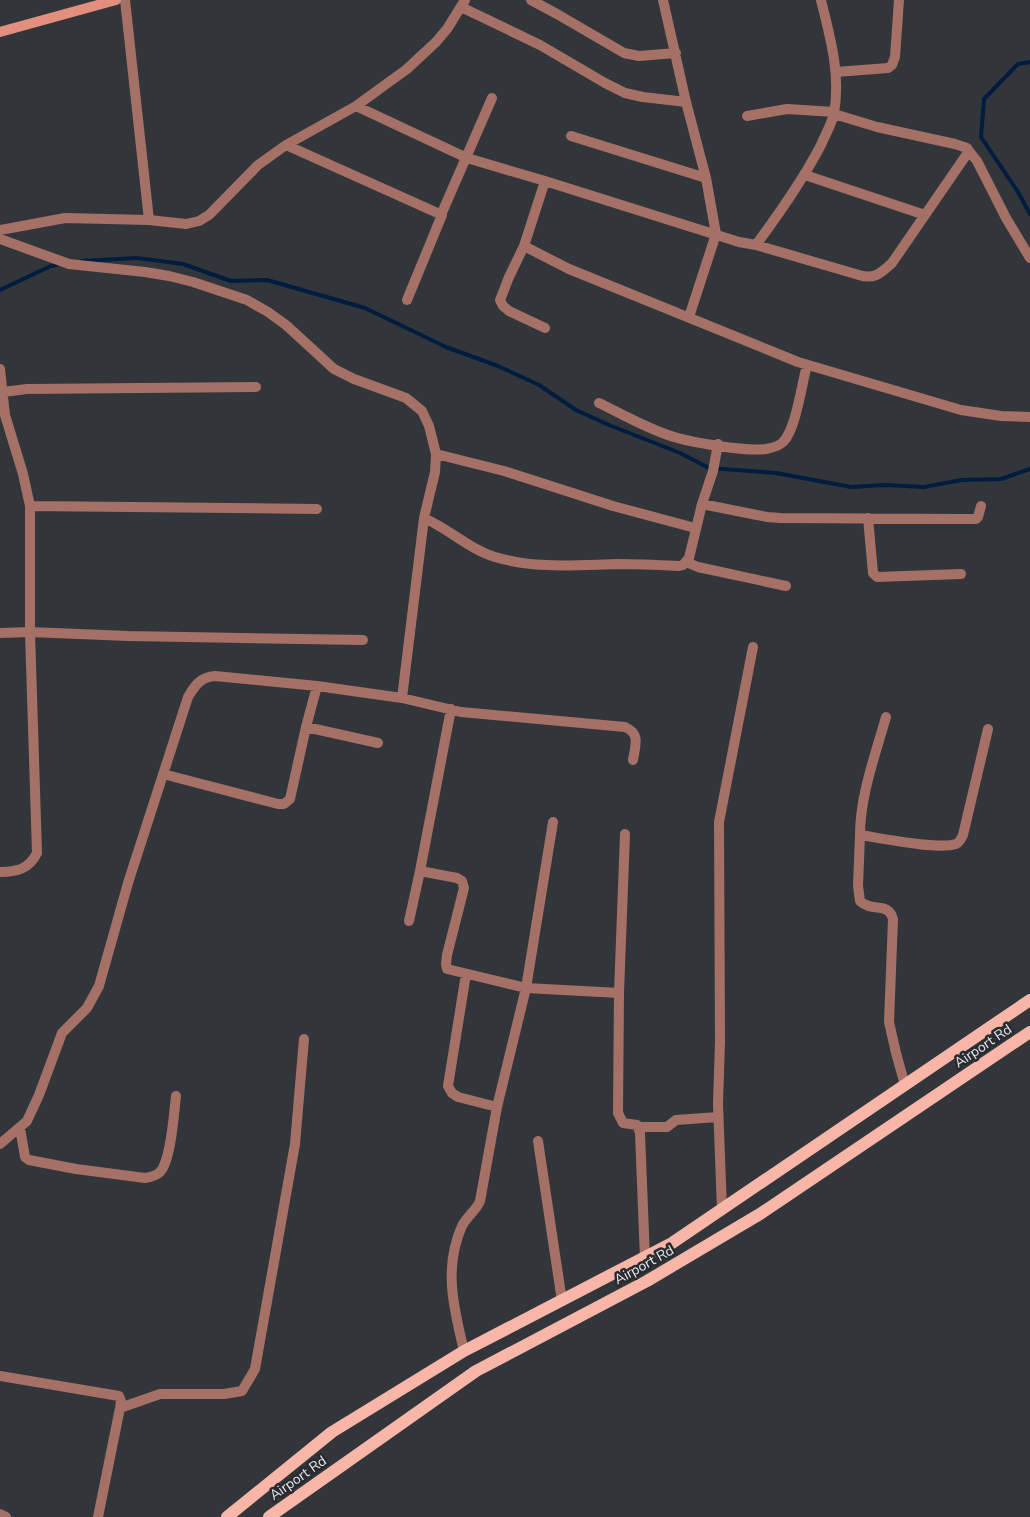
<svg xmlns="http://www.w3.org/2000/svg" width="1030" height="1517" font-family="'Nunito Sans',sans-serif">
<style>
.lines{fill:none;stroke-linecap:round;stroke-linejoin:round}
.stream{stroke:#001c3f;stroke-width:4}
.street{stroke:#a57065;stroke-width:10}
.secondary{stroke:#e38f7e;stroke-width:10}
.primary{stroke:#f7b6a8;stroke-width:12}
.labels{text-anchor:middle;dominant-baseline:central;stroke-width:5;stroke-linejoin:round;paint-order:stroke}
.street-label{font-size:14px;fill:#e7e9ec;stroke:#282c30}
</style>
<rect width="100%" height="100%" fill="#32363a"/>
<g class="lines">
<path class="stream" d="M1030 62 1018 64 984 99 981 137 1018 192 1030 214
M81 261 137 258 183 264 231 281 267 280 365 308 446 347 498 366 539 385 576 410 609 425 680 453 709 468 776 473 851 487 885 485 924 487 962 480 1001 479 1030 469
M0 290 51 266 60 264"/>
<path class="street" d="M125 0 149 220
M531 0 557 14 624 53 639 56 676 53
M663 0 686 102 706 178 716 234 689 317
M461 7 540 45 605 83 625 93 643 97 686 102
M836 72 888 68 892 65 895 57 899 0
M356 106 467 158 545 181 524 246 509 277 500 300 503 306 509 311 545 328
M747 116 787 109 834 112
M571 136 706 178
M286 145 442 215 407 300
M969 151 977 161 1006 218 1030 258
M805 175 925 215
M545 181 739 242 756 245 859 275C874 280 881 273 892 263L969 151 967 148 955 144 877 127 834 114
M441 215 492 98
M0 230 65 218 149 220 186 224 199 221 209 215 258 165 286 145 356 106 407 69 436 42 447 29 465 0
M0 239 69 264 145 272 169 276 193 282 247 300 268 312 286 325 334 369 354 379 406 398 422 411 429 426 436 454 435 472 424 518 402 698 317 686 215 676C201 677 195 685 188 697L128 883 99 986 87 1008 62 1033 39 1095 27 1121 0 1144
M756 245C780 212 802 181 821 145 825 135 832 124 834 113 841 74 830 37 821 0
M524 246 569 269 798 362 961 410 1001 416 1030 417
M0 369 5 415 23 474 30 506V632L37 853C29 869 17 872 0 872
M3 392 27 389 256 387
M599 403C622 414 644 427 668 435 687 442 747 452 766 449 772 448 780 446 784 441 796 428 802 383 807 365
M436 454 504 471 613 506 695 528
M702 504 767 517 780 518 959 519H976L978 517 981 506
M30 506 317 509
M424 518C449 529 469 549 495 557 535 569 576 565 618 564 638 564 659 565 679 566L683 565 689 558 702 504 713 471 718 444
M868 518 873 573 877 577 961 574
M686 562 698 567 786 586
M0 633 30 632 128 636 363 640
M402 698 461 712 625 727C641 734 635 746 633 760
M886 717C875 756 860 796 860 835 880 838 938 850 956 844 959 843 961 839 963 835L988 729
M306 727 378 743
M163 774 278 804H284L290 799 306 727 317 686
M625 834 619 993 618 1113 623 1123 637 1125 640 1133 645 1259
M860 835 858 886 860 901C872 913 888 901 893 919L889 1022 896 1053 905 1085
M420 871 451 709
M409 921 420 871 457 878 462 881 464 888 447 955 446 964 447 969 526 988 619 993
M466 974 448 1086 452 1093 458 1097 497 1107
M638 1127H667L676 1120 718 1117
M20 1128 25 1157 29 1160 76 1169 145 1178C151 1177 156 1176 160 1172 171 1161 174 1113 176 1096
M538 1141 562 1301
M722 1210 718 1104 720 1042 719 822 753 647
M464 1351C454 1309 443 1268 462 1226 467 1216 476 1211 480 1201L497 1107 526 988 553 822
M0 1376 119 1396 121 1401 120 1408 98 1517
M120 1408 160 1394H224L242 1391 255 1369 295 1144 304 1039
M0 1514 6 1517"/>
<path class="secondary" d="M0 32 116 0"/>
<path class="primary" d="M227 1517 332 1432 464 1351 672 1243 1030 1000
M269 1517 476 1371 647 1281 760 1214 1030 1032"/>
</g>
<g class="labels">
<g class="street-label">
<text transform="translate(983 1046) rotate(-34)">Airport Rd</text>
<text transform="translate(644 1265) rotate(-29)">Airport Rd</text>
<text transform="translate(298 1478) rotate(-35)">Airport Rd</text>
</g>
</g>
</svg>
